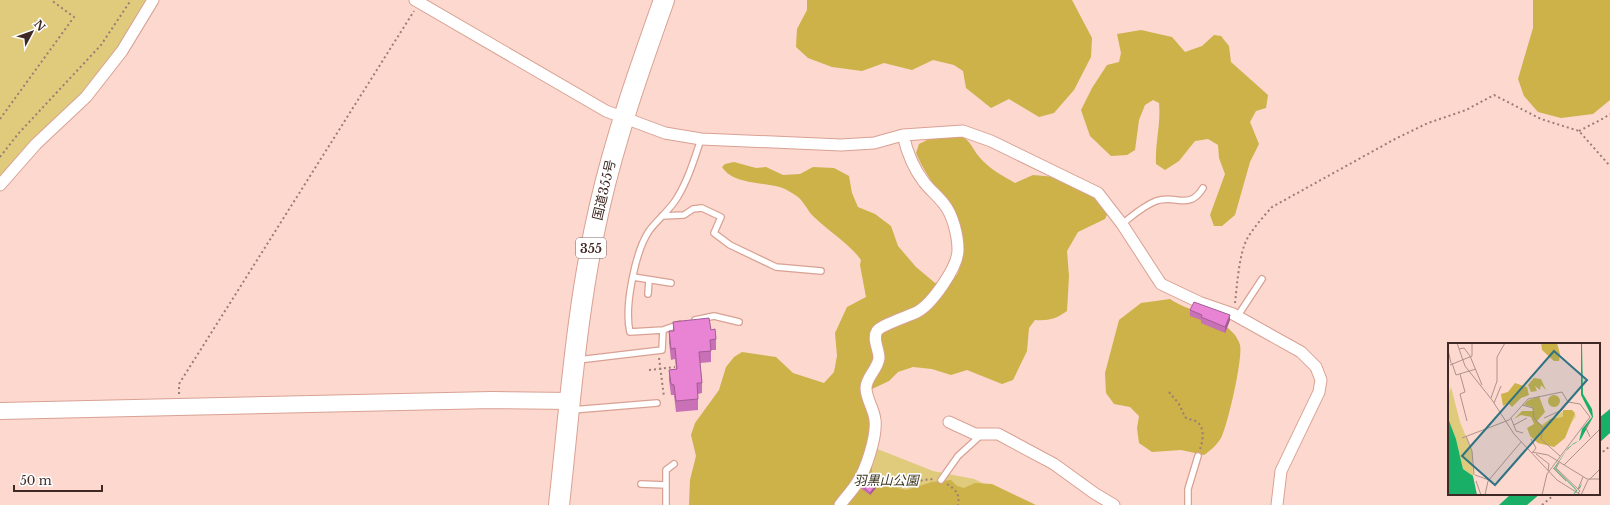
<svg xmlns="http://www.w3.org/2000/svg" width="1610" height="505" font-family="'Libre Baskerville','Noto Sans JP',serif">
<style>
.green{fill:#e0cb7d}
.forest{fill:#ccb248}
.water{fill:#19af66}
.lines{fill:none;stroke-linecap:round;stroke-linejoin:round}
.lane-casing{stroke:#d9a193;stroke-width:8}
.street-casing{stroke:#d9a193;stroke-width:13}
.secondary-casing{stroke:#d9a193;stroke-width:18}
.highway-casing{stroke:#d9a193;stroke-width:22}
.path{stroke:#9a7d76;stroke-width:2;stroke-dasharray:2 3;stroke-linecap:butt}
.lane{stroke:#fff;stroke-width:5.5}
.street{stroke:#fff;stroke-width:11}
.secondary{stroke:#fff;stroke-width:16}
.highway{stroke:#fff;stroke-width:20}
.wall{fill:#c871b6}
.shaded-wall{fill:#a35c94}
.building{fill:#e983d4;stroke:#a35c94}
.labels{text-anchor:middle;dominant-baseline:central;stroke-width:3.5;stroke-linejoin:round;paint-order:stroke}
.shield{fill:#fff;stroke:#796966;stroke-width:1}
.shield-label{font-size:12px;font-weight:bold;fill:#3f2924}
.street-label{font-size:13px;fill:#3f2924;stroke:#fff}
.park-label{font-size:13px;font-style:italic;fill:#3d361f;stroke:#fff}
.inset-road{fill:none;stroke:#b0928b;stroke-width:1}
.view{fill:#2f7383;fill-opacity:0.15;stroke:#2f7383;stroke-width:2}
.inset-edge{fill:none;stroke:#3f2924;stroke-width:2}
</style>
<rect width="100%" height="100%" fill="#fcd8cf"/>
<path class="green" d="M0 0H153L122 51 0 180Z
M875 448 933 471 974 479 1029 505H837Z"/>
<path class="forest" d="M807 0H1072L1092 38 1091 57 1074 90 1054 113 1039 117 1009 99 991 108 966 88 963 71 954 65 933 60 912 70 884 63 862 71 832 67 808 58 796 47 797 29 807 10Z
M1533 0H1610V100L1593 114 1561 118 1538 112 1524 96 1518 79 1533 28Z
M1141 30 1172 37 1185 52 1202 46 1214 35 1221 36 1229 46 1231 62 1268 95 1266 108 1256 111 1250 122 1259 144 1250 162 1235 215 1222 226H1214L1210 215 1225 174 1219 158 1218 145 1208 139 1195 141 1179 161 1165 170 1156 164C1155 143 1161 124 1159 103L1153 100 1145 105 1139 120 1135 150 1127 155 1111 156 1090 136 1081 110 1092 88 1107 65 1119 62 1121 53 1117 34Z
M946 135C972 135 967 143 981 159 990 169 1003 176 1015 183L1033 175 1056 177 1101 200 1109 211 1105 219 1078 232 1067 251 1069 276 1067 311C1056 319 1048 321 1035 320L1029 328 1027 351 1013 380 1002 384 967 370 951 375 932 369 913 367 898 372 889 381 872 389 866 399 871 424 872 472 889 486 906 490 932 482 951 480 957 486 964 488 975 483 992 484 1036 505H689L690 480 696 456 691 435 695 423 719 390 726 367 734 357 742 352 776 357 793 373 824 383 834 372 837 356 835 333 847 307 866 297 860 265 861 260C850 244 828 231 813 216 808 211 804 202 798 197 794 194 789 191 785 189 766 181 734 186 722 167L725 164 734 162 756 168 766 167 783 175 800 174 813 167 834 168 849 176 852 193 858 207 875 214 891 226 898 246 916 267 935 283 957 275C959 269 963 261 963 255 965 215 930 188 916 153L919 144 929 139Z
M1170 299C1188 311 1218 316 1232 332 1235 334 1239 341 1240 345 1243 358 1228 424 1221 438 1216 446 1211 450 1204 455L1181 450 1152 452 1139 443 1137 428 1139 416 1130 407 1114 404 1106 393 1105 373 1119 320 1141 303Z"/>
<path class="water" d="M1610 409V433L1599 443V418Z
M1511 494H1540L1527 505H1499Z"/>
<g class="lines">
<defs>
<path id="lane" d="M662 216 684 215 693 209 702 208 721 217 714 233 730 245 776 267 821 271
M1122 224C1132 216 1143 206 1156 201 1176 194 1189 211 1203 188
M633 277 671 283
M648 294 649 280
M1237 317 1262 279
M695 320 714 316 739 322
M663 330 680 324
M578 360 662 350 663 330 630 332C624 308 635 252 649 231 657 220 669 211 677 198 688 180 694 160 701 139
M572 410 657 403
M941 480 958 456 980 436
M641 484 666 485
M666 505V470L674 464
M1188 505V489L1198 456"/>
<path id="street" d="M415 0 606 111 665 133 701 139 841 145 874 143 903 135 963 131 991 141 1098 193 1122 224 1161 284 1201 303 1233 314 1301 352 1316 367 1321 380 1319 392 1281 471 1277 505
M0 185 36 144 86 97 122 51 153 0
M949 422 975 434H998L1054 464 1094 493 1114 505
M840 505C845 498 852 491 857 483 866 470 877 436 875 420 874 409 866 399 866 388 866 377 878 369 879 358 879 349 872 339 877 331 881 325 909 316 917 312 932 304 958 267 958 250 958 236 953 215 944 204 938 196 930 190 924 182 913 168 907 152 903 135"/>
<path id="secondary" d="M0 411 492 400 571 401"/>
<path id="highway" d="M559 505C570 405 577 303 600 205 616 135 640 68 664 0"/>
</defs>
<use href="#lane" class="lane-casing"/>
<use href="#street" class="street-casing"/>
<use href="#secondary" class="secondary-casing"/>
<use href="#highway" class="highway-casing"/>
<path class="path" d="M0 119 74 17 51 0
M1579 131 1604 118 1610 114
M0 157 18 134 101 45 131 0
M1235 303C1237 286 1239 254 1247 239 1254 227 1263 217 1272 207L1395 139 1428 123 1466 110 1494 95 1541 119 1579 131 1610 166
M659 358 664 397
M649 370 675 367
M1169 392 1179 404 1185 417C1188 420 1193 419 1197 422 1205 427 1203 442 1200 449
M179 394V384L414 11
M1599 455 1610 446
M873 476 904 486 923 480 934 479
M947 484C956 490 960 494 958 505
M1542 505 1555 494"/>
<use href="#lane" class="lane"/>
<use href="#street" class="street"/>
<use href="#secondary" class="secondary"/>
<use href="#highway" class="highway"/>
</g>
<path class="wall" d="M1190 310 1230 320 1225 333 1201 323V320L1190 316Z
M673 322 711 330 716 339V350H711V362L700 363 702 383V393L698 394V410L676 412 674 395H671L669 380V370L676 369 675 359 671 360 669 342V331H673Z
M862 486 876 488 870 495 862 489Z"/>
<path class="shaded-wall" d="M1230 315V320L1225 333V327Z
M876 485V488L870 495V493Z"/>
<path class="building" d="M1194 302 1230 315 1225 327 1201 317 1202 315 1190 310Z
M709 318 711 330 715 329 716 339 710 340 711 351 699 352 702 383H697L698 399 676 401 674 385 671 384 669 370 677 369 675 348 671 349 669 331H674L673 322Z
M869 479 876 485 870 493 862 486Z"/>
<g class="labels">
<rect class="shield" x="576" y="238" width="30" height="20" rx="3"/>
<g class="shield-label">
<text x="591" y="248">355</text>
</g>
<g class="street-label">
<text transform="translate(604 190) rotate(-77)">国道355号</text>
</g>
<g class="park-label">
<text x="886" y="480">羽黒山公園</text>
</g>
</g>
<g transform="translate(1448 343)">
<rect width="152" height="152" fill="#fcd8cf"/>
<path d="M3 44 12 79 24 108 25 133 15 126 8 96 1 78 0 53ZM117 67H124L128 73 106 104 93 82Z" fill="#e0cb7d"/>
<path d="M93 0H109L112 11 111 18H106L94 7ZM86 35 93 36 98 47 93 42 92 47 87 43 89 48 83 49 80 42ZM67 40 79 44 81 52 73 55 64 64 60 60 55 63 53 51 60 49ZM100 58a6 6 0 1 1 12 0a6 6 0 1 1-12 0ZM91 53 97 69 89 78 95 83 102 76 115 74V67H124L127 70 117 95 106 104 90 100 82 93 79 85 86 81 83 74 73 72 66 76 74 68H86L84 64 76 62 79 58Z" fill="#ccb248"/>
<path d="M133 0H134L135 51 144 66 145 74 133 96 131 98 124 102 118 108 107 125 128 146 129 148 134 140 132 145 125 152 128 147 106 125 120 105 126 100 131 98 134 86 144 74 133 52ZM0 75 8 96 15 126 25 133 29 152H0Z" fill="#19af66"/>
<path class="inset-road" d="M9 0 17 23 44 57 66 91 109 137 133 152M11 6 16 5 22 13 34 42M0 7 3 20M4 20 8 32 28 26M2 22 24 13V0M12 31 17 49 12 51 19 78M43 55 49 38V14L57 0M46 60 53 43M74 62 85 65 86 75 95 85 93 96 112 113M63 75 68 88 75 90M96 75 114 67 120 59M66 82 79 75M18 93 24 108 26 132M142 94 138 85 142 79M14 95 61 77 80 56 114 49 120 59 132 61 142 74 99 131 94 152M83 96 88 105 85 109M84 109 100 112 139 136H152M88 111 101 121 100 128M111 120 108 125 132 148 130 150M116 122 152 86M105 125 118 138M27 132 41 137M141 137 152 126M28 138 33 152M130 146 135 134M37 152 40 138 73 99M133 152 140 137"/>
<path class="view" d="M106 8 139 37 47 142 14 113Z"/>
<rect width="152" height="152" class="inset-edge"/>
</g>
<g transform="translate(32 32) rotate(49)" stroke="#ffffff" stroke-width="3" paint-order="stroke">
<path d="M0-3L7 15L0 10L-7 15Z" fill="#3f2924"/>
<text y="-6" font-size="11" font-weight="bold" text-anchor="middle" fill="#3f2924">N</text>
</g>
<path d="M14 485v6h88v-6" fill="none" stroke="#3f2924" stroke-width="2"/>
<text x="20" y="485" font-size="12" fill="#3f2924" stroke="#ffffff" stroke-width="3" paint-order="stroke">50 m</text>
</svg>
